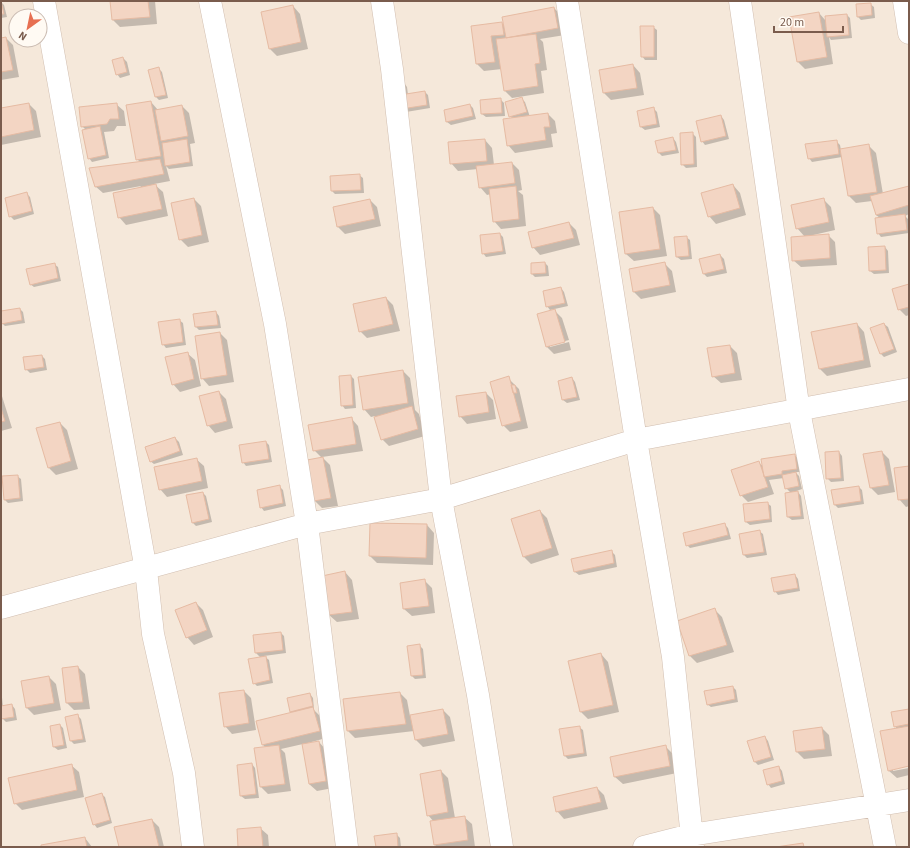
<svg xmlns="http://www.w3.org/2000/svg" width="910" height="848" font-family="'Source Sans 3',sans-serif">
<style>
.residential{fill:#f5e8da;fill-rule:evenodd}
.shadow{fill:#0003}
.building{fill:#f3d5c3;stroke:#e6bba3}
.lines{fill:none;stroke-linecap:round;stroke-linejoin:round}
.minor-casing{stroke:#d1beb0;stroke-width:23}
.minor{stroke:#fff;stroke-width:22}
</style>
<rect width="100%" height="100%" fill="#fdf6ec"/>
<path class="residential" d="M1 1H909V847H1ZM16 16H40V40H16Z"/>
<path class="shadow" d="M111 1H155L157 24 120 27 113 20Z
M1 2 4 5 7 17 1 18Z
M870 4 874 7 875 18 861 20 858 17Z
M293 6 300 14 308 49 277 56 270 49 262 13Z
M554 8 561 15 565 35 540 39 543 42 547 70 541 71 544 93 512 98 505 91 502 69 484 71 477 64 472 27 502 23 505 26Z
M819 13 826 21 847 15 850 18 852 38 831 40 829 37 833 64 805 69 798 62Z
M653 27 657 30V60H645L642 56Z
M6 38 13 45 19 77 1 80V39Z
M123 58 127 62 130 75 120 78 117 74Z
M633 65 640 73 644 95 611 100 604 93Z
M158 68 162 72 168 98 159 100 156 97Z
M404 83 407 87 408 95 425 92 428 95 430 108 400 113Z
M500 99 504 103 505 116 486 117 482 114Z
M522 99 525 102 530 117 548 114 555 121 557 133 551 134 553 147 515 153 508 145 513 119 510 116Z
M151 102 158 110 182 106 189 113 195 143 190 144 193 166 169 169 166 166 170 181 154 184 163 192 168 216 126 225 119 217 141 186 103 193 95 186 140 162 137 159Z
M29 104 36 111 41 137 1 145V109Z
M116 104 124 111 126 126H117L114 131 104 132 109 158 92 162 89 158 86 130 82 126Z
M470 105 473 108 476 119 451 125 447 122 445 111Z
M653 108 657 112 660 127 645 130 641 127Z
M721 116 724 120 729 139 705 145 702 141Z
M692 133 696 137 697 167 686 168 682 164Z
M673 138 676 142 679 153 662 156 659 153 657 141Z
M485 140 492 148 494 165 512 163 519 170 522 190 518 191 523 195 526 226 501 229 494 221 491 194 487 195 480 187 478 169 458 171 451 163Z
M836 141 840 145 841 150 868 145 876 153 883 194 909 187V214L905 216 908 219 909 233 881 237 878 233 880 218 876 215 872 201 856 203 849 196 842 157 812 162 809 158Z
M359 175 363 178 364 193 335 194 332 191Z
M733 185 740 193 746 215 716 224 709 216Z
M26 193 30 197 34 214 14 220 10 216Z
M194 199 201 206 209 242 188 247 180 239Z
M370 200 377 207 381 226 345 234 338 227Z
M824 200 831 207 835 230 809 236 828 235 835 242 837 265 801 267 793 260 805 237 797 228Z
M653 208 660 215 667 256 634 261 626 254 620 213Z
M569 223 576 230 580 245 540 255 533 247Z
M500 234 503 237 506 254 486 257 483 253Z
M686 237 690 240 692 259 681 260 677 257Z
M885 247 888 251 889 273 874 274 870 271Z
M720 255 724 259 727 273 707 277 704 274 701 260Z
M545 263 548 266 549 276 535 277 532 274Z
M54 264 58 267 61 281 34 287 30 284Z
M665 264 672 271 676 292 641 299 634 292Z
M909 285V315L906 316 899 309Z
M561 288 564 292 568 306 550 310 547 306Z
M386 298 393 305 400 331 367 338 360 331Z
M20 309 23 312 25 323 5 326 2 323 1 312Z
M555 311 562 318 569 340 550 345V347L569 342 571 350 554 354 547 347 538 315Z
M216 312 219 316 221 328 199 330 196 327Z
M179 320 183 323 186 345 166 348 163 344Z
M857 324 864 332 871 367 827 376 820 369Z
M884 324 888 327 897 352 884 357 881 354Z
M220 333 227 340 234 382 209 386 202 378Z
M730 346 737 353 742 380 721 383 713 376Z
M187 353 195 360 201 386 180 392 173 384Z
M42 356 45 359 47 370 30 373 26 369Z
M403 371 410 378 415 410 419 414 425 436 389 446 382 439 375 416 371 417 364 409Z
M351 376 354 379 356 408 345 409 342 405Z
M508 378 519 389 528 428 510 432 503 425Z
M572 378 575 382 580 400 567 403 563 400 559 382Z
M219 392 226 399 233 428 215 433 208 425Z
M1 393 12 428 1 431Z
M486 393 493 400 496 419 467 424 460 416Z
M351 418 358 426 363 451 322 457 330 465 338 506 322 508 315 501 308 461 322 458 314 450Z
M60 423 67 430 78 469 56 475 49 468Z
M175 438 179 442 183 455 154 464 150 461Z
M266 442 269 445 272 462 246 466 243 462Z
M839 452 842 456 844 481 831 482 827 478Z
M882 452 889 459 895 492 878 495 871 488Z
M794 455 798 458 800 472H795L799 476 802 489 791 493 786 488 784 478 769 480 774 494 748 502 741 495 758 462 764 467Z
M196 459 204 466 208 488 167 497 160 489Z
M909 467V506L906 507 899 499Z
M17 476 21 479 23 501 8 503 5 500Z
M279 486 283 490 286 506 264 511 261 507Z
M859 487 862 490 864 504 838 508 834 504Z
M798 492 801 496 804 519 792 520 788 517Z
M203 493 206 496 212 522 196 526 193 523Z
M767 503 771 506 772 522 750 525 746 522Z
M540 511 547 518 559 555 531 564 524 557Z
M371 524 427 525 434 533 433 565 377 563 370 556Z
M724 524 728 528 731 539 690 548 687 545Z
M759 531 763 534 767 555 747 558 744 555 740 534Z
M611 551 615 555 617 567 579 575 575 572 573 560Z
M345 572 352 580 359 619 337 622 329 615Z
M795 575 798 579 800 591 778 595 775 591Z
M425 581 432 588 435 613 412 616 404 609Z
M196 603 203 610 213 637 194 645 187 637Z
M715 610 722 617 734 652 697 663 690 656 678 621Z
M281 633 284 636 286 653 264 656 269 660 273 683 257 686 254 683 261 658 256 653 254 636Z
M419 645 423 649 426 678 415 679 412 676Z
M601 654 608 662 619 712 588 719 581 712Z
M78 667 85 674 90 709 74 710 67 703 63 669Z
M49 677 56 684 61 710 34 715 27 708 22 681Z
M733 687 736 690 738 702 711 707 707 704Z
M1 688 3 707 12 705 15 709 17 720 6 722 2 718Z
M244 691 251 698 256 730 232 734 225 726Z
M400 693 407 700 410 716 443 710 450 717 455 741 423 747 416 740 414 731 355 738 348 731Z
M310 694 313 698 314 710 320 716 326 738 308 743V744L319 742 326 750 333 788 317 791 309 784 303 744 281 749 285 753 291 791 268 794 261 787 266 748 263 745 293 713 291 711Z
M909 710V765L893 769V771L909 768V775L897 778 889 771 897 729 895 726Z
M78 716 81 719 86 742 74 744 71 741 66 718Z
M60 725 63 728 67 748 58 750 54 747Z
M579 727 583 730 587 756 568 759 565 756Z
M822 728 829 735 832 756 804 759 797 752Z
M765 737 768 741 774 760 758 765 754 761Z
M665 746 672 753 677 773 623 784 615 777Z
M252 764 255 768 259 798 245 799 241 796 238 766Z
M71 765 79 772 84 797 22 810 15 803Z
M779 767 782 771 785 784 771 788 768 784Z
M441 771 448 778 455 818 464 817 472 824 475 847H437L435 845 434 822 428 815Z
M597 788 604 795 608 809 564 819 557 811Z
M101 794 105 797 112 823 97 828 94 824Z
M152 820 159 827 164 847H120Z
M260 828 268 835 269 847H239Z
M396 834 400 838 401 847H377Z
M85 838 92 847H42Z"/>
<path class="building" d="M1 1 4 14H1Z
M110 1H148L150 17 112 20Z
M871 3 872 15 857 17 856 4Z
M293 5 301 42 269 49 261 12Z
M554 7 558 28 506 38 502 17Z
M819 12 827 57 797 62 789 17Z
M847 14 849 35 827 37 825 16Z
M502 22 504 35 491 36 495 62 476 64 471 26Z
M640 26H654V57H641Z
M536 34 540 63 535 64 538 86 504 91 496 39Z
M6 37 13 70 1 72V38Z
M123 57 127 72 116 75 112 60Z
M633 64 637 88 603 93 599 70Z
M159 67 166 95 155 97 148 70Z
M425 91 427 105 395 110 406 94Z
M522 97 527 112 509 117 505 102Z
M501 98 502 113 481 114 480 100Z
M151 101 161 156 136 160 126 105Z
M29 103 34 130 1 137V108Z
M117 103 119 119H110L107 124 81 127 79 107Z
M470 104 473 116 446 122 444 110Z
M182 105 188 136 161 141 155 110Z
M654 107 657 124 640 127 637 111Z
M548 113 550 127H544L546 140 507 146 503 119Z
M721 115 726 136 701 142 696 121Z
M100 126 106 155 88 159 82 130Z
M693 132 694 164 681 165 680 133Z
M673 137 676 150 658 153 655 141Z
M187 139 190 162 165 166 162 143Z
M485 139 487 161 450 164 448 142Z
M837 140 839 154 808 159 805 144Z
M869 144 877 192 848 196 840 149Z
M160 159 164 174 95 187 89 168Z
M512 162 515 183 479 188 476 166Z
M360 174 361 190 331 191 330 176Z
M156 184 162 209 118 218 113 193Z
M733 184 740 208 708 217 701 193Z
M516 186 519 219 493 222 489 189Z
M909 186V205L876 215 870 196Z
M27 192 32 211 9 217 5 198Z
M194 198 202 235 179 240 171 203Z
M824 198 829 222 796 229 791 205Z
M370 199 375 219 337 227 333 207Z
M653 207 660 249 625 254 619 212Z
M905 214 907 230 877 234 875 218Z
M569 222 574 238 532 248 528 232Z
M500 233 503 251 482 254 480 235Z
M829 234 830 258 792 261 791 237Z
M687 236 689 256 676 257 674 237Z
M885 246 886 270 869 271 868 247Z
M720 254 724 269 703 274 699 259Z
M545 262 546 273 531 274V263Z
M665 262 670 285 633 292 629 269Z
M55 263 58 278 30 285 26 269Z
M909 284V307L898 310 892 289Z
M561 287 565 303 546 307 543 291Z
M386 297 393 324 359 332 353 304Z
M20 308 22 320 1 324V311Z
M555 309 565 342 546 347 537 314Z
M216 311 218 325 195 327 193 314Z
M180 319 183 342 162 345 158 322Z
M857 323 864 360 819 369 811 332Z
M884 323 894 349 880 354 870 328Z
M220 332 227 375 201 379 195 336Z
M730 345 735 373 712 377 707 348Z
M188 352 194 379 172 385 165 357Z
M42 355 44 367 25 370 23 357Z
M403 370 408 403 363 410 358 377Z
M351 375 353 405 341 406 339 376Z
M509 376 521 421 502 426 490 382Z
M572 377 577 397 562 400 558 381Z
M511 385H515L517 393H513Z
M219 391 227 421 207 426 199 396Z
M486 392 489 412 459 417 456 396Z
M412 406 418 429 381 440 374 417Z
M1 408 5 421 1 422Z
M352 417 356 444 313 451 308 425Z
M60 422 71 461 48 468 36 428Z
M175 437 180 451 150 462 145 447Z
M266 441 269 459 242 463 239 445Z
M839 451 841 478 826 479 825 452Z
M882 451 889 485 870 488 863 454Z
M795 454 797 469 782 471V474L764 477 761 459Z
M323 457 331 498 314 501 307 460Z
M197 458 202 481 159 490 154 467Z
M759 461 768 487 740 496 731 470Z
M909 466V499L898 500 894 468Z
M796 472 799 486 785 489 782 475Z
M18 475 20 498 4 500 2 476Z
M280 485 283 503 260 508 257 490Z
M859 486 861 501 834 505 831 490Z
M798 491 801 516 787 517 785 493Z
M203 492 209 519 192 523 186 495Z
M768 502 770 519 745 522 743 504Z
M540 510 552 548 523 557 511 519Z
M370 523 427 524 426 558 369 556Z
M725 523 728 535 686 546 683 533Z
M760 530 764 552 743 555 739 534Z
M612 550 614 563 574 572 571 559Z
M345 571 352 612 328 615 322 576Z
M795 574 798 588 774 592 771 578Z
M425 579 429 606 403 609 400 583Z
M196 602 207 630 186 638 175 610Z
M715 608 727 645 689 656 677 621Z
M281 632 283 650 255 653 253 635Z
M420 644 423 675 411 676 407 646Z
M601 653 613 705 580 712 568 661Z
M266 656 270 680 253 684 248 659Z
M78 666 83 702 66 703 62 668Z
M49 676 54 703 26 708 21 681Z
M733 686 735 699 707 705 704 691Z
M244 690 249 723 224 727 219 693Z
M400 692 406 724 347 731 343 699Z
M310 693 313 706 290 712 287 698Z
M12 704 14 717 1 719V706Z
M313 707 320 731 262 745 256 721Z
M443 709 448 734 415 740 410 715Z
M909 709V724L894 727 891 712Z
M78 714 83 739 70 741 65 717Z
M60 724 64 745 53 747 50 726Z
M580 726 584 753 564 756 559 729Z
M909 726V766L888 771 880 731Z
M822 727 825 749 796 752 793 731Z
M765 736 771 757 754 762 747 741Z
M319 741 326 781 309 784 302 744Z
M279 745 285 784 260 787 254 748Z
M666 745 670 766 614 777 610 757Z
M252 763 256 794 240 796 237 765Z
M72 764 77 790 14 804 8 778Z
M779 766 782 781 767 785 763 770Z
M441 770 448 812 427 816 420 774Z
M597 787 601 802 556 812 553 797Z
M102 793 110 820 93 825 85 798Z
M465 816 468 840 434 845 430 821Z
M152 819 159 847H119L114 827Z
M261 827 263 847H238L237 829Z
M397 833 398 847H376L374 836Z
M85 837 87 847H41V845Z
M803 843 804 847H776Z"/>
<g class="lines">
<defs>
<path id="minor" d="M44 1 146 570 153 634 184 773 193 847
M210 1 275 324 307 524 347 847
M382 1 392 69 441 499 478 695 502 847
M567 1 636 440 673 657 693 847
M740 1 799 411 885 847
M904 1 909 33
M1 608 307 524 441 499 636 440 909 389
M644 847 691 835 909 800"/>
</defs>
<use href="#minor" class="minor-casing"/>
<use href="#minor" class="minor"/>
</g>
<rect width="910" height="848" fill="none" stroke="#7a5c4d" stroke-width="4"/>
<g transform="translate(28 28) rotate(213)"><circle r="19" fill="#fffaf3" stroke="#cabbb1"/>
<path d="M0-3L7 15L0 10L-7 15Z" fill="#e76f51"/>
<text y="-6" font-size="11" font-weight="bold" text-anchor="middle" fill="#7a5c4d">N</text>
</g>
<path d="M774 26v6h69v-6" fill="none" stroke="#7a5c4d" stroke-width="2"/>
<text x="780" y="26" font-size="12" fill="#7a5c4d" stroke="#fffaf3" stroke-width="3" paint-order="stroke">20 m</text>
</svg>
